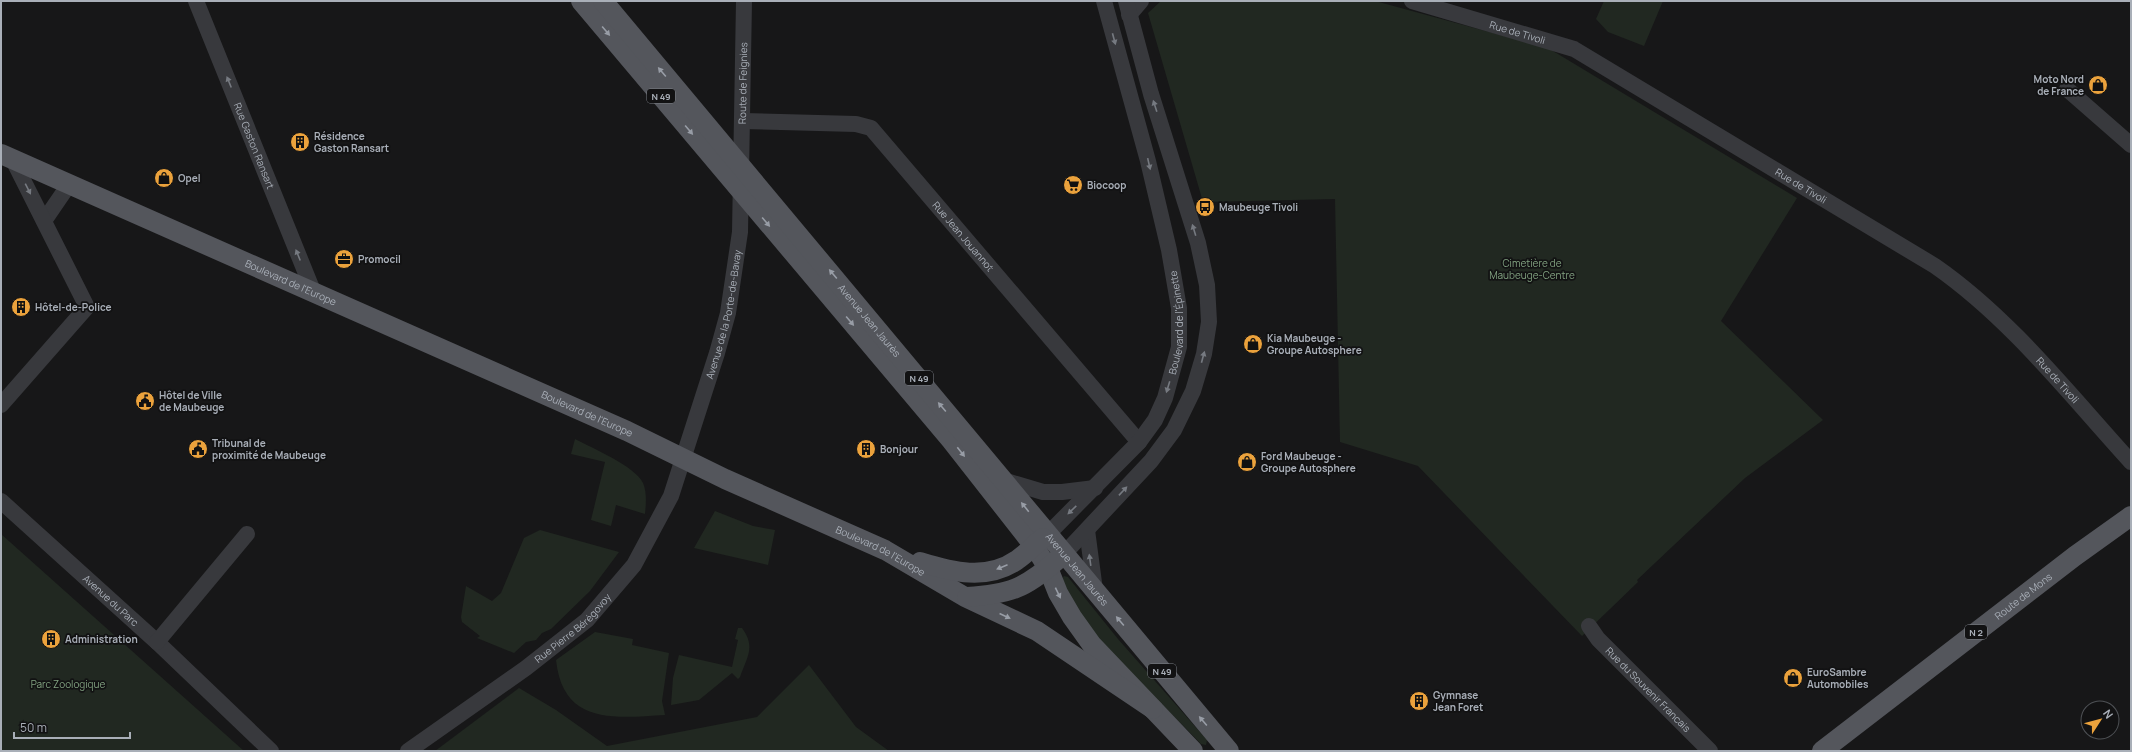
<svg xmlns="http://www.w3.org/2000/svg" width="2132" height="752" font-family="Manrope,sans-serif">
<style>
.green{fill:#212821}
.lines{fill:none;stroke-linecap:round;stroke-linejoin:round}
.minor{stroke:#38393d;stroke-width:16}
.major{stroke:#54565c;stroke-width:20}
.oneway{fill:#989da6}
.oneway2{fill:#767a81}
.labels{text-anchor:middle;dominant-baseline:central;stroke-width:3.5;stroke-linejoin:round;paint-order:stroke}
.shield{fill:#121213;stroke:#7c8086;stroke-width:1}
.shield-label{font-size:9px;font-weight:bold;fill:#a9afb8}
.street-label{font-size:10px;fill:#a9afb8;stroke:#121213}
.poi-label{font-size:10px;font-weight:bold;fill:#a9afb8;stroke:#121213;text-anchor:start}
.park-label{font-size:10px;fill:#82a281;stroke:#121213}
</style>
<rect width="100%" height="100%" fill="#171718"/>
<path class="green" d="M1161 1H1375L1548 48 1797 198 1721 321 1823 420 1745 478 1637 580 1638 582 1582 636 1418 466 1340 442 1335 199 1203 202 1148 13Z
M1604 1H1663L1644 46 1608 32 1596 19Z
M575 439C592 448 635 466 643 483 647 492 646 504 645 514L616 505 611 526 591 520 605 462 571 454Z
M715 511 753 526 775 530 768 565 694 548Z
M540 530 619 552 590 591 551 629 542 633 536 640 526 642 514 653 477 638 480 636 462 622 461 617 466 586 492 601 501 593 524 538Z
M1 534 244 751H1Z
M1064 576 1068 577 1118 639 1207 740 1206 745 1201 744C1157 696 1084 641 1062 579Z
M738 628H742C756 647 747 657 740 677L738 679 732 673 699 700 671 705 673 678 679 655 732 667 738 640 735 639Z
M595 632 633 639 632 645 669 653 662 701 665 715C614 718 563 725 556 660Z
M809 665 856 727 889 751H435L519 688 556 710 607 746 757 717Z"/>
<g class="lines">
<g class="minor">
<path id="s1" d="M196 1 313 291"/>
<path id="s2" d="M1412 1 1574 49 1935 266C2011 319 2069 394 2131 462"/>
<path d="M1129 15 1141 1"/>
<path d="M2067 89 2131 145"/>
<path id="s3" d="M743 121 856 124 871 128 1139 442"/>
<path d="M44 221 70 183"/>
<path d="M1 405 87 307 12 158"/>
<path d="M1003 480 1043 492H1062L1095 488"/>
<path id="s4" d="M1 501 157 642 271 751"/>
<path d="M1087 530 1095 590"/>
<path id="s5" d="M1048 534 1139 442 1155 420 1165 398 1179 347V308L1169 250 1148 161 1104 1"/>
<path d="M1064 554 1151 461 1174 430 1193 391 1204 354 1209 322 1207 285 1198 243 1151 94 1126 1"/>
<path id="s6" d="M1589 626 1598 639 1710 751"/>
<path d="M157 642 247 534"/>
<path id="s7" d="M408 751 526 668 587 620 634 565 671 496 717 353 728 313 740 232 744 1"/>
</g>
<g class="major">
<path d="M581 1 951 440 1034 546 1048 568 1058 593 1072 617 1092 645 1193 751"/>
<path id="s8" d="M603 1 1229 751"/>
<path id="s9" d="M1 154 627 431 725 479 885 550 965 597 1037 631 1153 709"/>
<path d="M920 562C952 572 987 581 1017 560 1026 554 1034 545 1043 538"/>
<path d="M967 597C1009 594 1025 589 1057 560"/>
<path id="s10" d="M1822 751 2075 556 2131 516"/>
</g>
</g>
<defs><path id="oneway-solid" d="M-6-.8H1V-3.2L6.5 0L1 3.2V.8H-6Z"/></defs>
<g class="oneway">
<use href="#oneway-solid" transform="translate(606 31) rotate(50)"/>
<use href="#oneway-solid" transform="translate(662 72) rotate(-130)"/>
<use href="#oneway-solid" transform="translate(689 130) rotate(50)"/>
<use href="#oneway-solid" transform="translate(766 222) rotate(50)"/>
<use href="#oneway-solid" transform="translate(833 274) rotate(-130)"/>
<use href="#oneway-solid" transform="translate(850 321) rotate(50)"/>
<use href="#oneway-solid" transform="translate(942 407) rotate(-130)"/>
<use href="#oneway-solid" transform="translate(961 452) rotate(52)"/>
<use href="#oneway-solid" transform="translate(1025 507) rotate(-129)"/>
<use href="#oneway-solid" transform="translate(1002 567) rotate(157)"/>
<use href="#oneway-solid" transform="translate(1058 593) rotate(64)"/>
<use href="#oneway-solid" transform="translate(1005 616) rotate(25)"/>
<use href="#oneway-solid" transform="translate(1120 621) rotate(-130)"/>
<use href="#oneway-solid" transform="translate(1203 721) rotate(-130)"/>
</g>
<g class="oneway2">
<use href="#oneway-solid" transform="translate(1114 39) rotate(75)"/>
<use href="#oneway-solid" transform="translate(229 82) rotate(-112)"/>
<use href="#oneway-solid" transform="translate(1155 106) rotate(-108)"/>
<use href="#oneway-solid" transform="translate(1149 164) rotate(77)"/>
<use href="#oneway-solid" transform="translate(28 189) rotate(63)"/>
<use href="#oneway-solid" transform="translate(1194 230) rotate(-107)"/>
<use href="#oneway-solid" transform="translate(298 255) rotate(-112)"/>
<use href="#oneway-solid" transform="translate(1203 357) rotate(-75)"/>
<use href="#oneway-solid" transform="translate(1168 387) rotate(107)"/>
<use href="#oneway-solid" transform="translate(1123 491) rotate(-47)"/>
<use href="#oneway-solid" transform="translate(1072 510) rotate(136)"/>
<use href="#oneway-solid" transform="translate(1090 560) rotate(-98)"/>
</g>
<defs>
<symbol id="shop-disc" viewBox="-11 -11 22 22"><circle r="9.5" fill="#eba23c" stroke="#121213"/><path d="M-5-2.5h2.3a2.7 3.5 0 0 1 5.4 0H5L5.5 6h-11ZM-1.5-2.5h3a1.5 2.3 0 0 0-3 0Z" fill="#111"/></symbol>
<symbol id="building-disc" viewBox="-11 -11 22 22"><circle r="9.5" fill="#eba23c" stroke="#121213"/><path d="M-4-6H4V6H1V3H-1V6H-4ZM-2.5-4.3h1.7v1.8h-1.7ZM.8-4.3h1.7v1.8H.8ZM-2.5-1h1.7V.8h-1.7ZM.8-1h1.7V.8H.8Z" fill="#111"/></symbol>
<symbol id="supermarket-disc" viewBox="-11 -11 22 22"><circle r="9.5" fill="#eba23c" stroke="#121213"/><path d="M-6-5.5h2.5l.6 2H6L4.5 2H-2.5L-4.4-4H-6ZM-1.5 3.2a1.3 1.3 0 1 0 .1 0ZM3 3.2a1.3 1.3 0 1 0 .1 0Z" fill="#111"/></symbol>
<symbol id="bus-disc" viewBox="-11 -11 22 22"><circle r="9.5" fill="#eba23c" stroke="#121213"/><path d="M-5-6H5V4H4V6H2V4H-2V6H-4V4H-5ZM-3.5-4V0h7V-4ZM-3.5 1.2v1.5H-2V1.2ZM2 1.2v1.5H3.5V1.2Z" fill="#111"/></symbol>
<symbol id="office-disc" viewBox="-11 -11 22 22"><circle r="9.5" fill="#eba23c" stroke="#121213"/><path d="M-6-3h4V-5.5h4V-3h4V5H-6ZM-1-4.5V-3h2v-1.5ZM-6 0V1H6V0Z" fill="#111"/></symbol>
<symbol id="civic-disc" viewBox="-11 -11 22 22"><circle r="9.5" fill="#eba23c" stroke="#121213"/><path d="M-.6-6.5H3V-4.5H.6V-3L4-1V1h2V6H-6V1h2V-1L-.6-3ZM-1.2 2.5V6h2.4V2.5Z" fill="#111"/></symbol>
</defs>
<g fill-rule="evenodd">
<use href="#shop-disc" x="2087" y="74" width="22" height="22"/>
<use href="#building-disc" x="289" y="131" width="22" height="22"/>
<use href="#shop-disc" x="153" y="167" width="22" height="22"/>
<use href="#supermarket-disc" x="1062" y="174" width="22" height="22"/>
<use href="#bus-disc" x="1194" y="196" width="22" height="22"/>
<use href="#office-disc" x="333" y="248" width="22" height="22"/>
<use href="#building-disc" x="10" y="296" width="22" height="22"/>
<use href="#shop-disc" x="1242" y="333" width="22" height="22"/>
<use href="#civic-disc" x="134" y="390" width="22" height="22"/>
<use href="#civic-disc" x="187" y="438" width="22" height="22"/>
<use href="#building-disc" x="855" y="438" width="22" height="22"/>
<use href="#shop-disc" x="1236" y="451" width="22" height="22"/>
<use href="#building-disc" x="40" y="628" width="22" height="22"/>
<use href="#shop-disc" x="1782" y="667" width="22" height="22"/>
<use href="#building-disc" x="1408" y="690" width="22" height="22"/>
</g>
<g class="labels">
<g class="shield">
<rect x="647" y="89" width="28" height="14" rx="3"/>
<rect x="905" y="371" width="28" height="14" rx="3"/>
<rect x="1965" y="625" width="22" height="14" rx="3"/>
<rect x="1148" y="664" width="28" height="14" rx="3"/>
</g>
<g class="shield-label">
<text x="661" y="96">N 49</text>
<text x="919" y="378">N 49</text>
<text x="1976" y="632">N 2</text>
<text x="1162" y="671">N 49</text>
</g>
<g class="street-label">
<text stroke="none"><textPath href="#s2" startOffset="110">Rue de Tivoli</textPath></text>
<text stroke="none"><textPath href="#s7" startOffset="795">Route de Feignies</textPath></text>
<text stroke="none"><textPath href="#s1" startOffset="156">Rue Gaston Ransart</textPath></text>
<text stroke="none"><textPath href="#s2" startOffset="434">Rue de Tivoli</textPath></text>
<text stroke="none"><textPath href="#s3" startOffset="271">Rue Jean Jouannot</textPath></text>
<text stroke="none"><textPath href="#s9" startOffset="317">Boulevard de l'Europe</textPath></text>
<text stroke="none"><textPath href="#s7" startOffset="562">Avenue de la Porte-de-Bavay</textPath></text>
<text stroke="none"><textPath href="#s8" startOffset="416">Avenue Jean Jaurès</textPath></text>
<text stroke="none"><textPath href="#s5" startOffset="258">Boulevard de l'Épinette</textPath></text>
<text stroke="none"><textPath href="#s2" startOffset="758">Rue de Tivoli</textPath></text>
<text stroke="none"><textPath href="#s9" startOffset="641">Boulevard de l'Europe</textPath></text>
<text stroke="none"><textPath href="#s9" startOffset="965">Boulevard de l'Europe</textPath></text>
<text stroke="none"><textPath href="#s8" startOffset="740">Avenue Jean Jaurès</textPath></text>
<text stroke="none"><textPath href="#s10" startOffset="254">Route de Mons</textPath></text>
<text stroke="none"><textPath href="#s4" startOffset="148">Avenue du Parc</textPath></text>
<text stroke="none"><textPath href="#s7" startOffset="206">Rue Pierre Bérégovoy</textPath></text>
<text stroke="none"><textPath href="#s6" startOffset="87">Rue du Souvenir Francais</textPath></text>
</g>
<g class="poi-label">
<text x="2084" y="79" text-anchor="end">Moto Nord<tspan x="2084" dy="12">de France</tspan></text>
<text x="314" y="136">Résidence<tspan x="314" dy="12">Gaston Ransart</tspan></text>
<text x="178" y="178">Opel</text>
<text x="1087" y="185">Biocoop</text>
<text x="1219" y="207">Maubeuge Tivoli</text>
<text x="358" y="259">Promocil</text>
<text x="35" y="307">Hôtel-de-Police</text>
<text x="1267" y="338">Kia Maubeuge -<tspan x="1267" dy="12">Groupe Autosphere</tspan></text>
<text x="159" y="395">Hôtel de Ville<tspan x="159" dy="12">de Maubeuge</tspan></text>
<text x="212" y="443">Tribunal de<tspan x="212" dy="12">proximité de Maubeuge</tspan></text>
<text x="880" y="449">Bonjour</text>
<text x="1261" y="456">Ford Maubeuge -<tspan x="1261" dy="12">Groupe Autosphere</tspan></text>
<text x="65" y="639">Administration</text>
<text x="1807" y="672">EuroSambre<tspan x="1807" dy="12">Automobiles</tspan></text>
<text x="1433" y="695">Gymnase<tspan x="1433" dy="12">Jean Foret</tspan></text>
</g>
<g class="park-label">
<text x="1532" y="263">Cimetière de<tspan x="1532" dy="12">Maubeuge-Centre</tspan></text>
<text x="68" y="684">Parc Zoologique</text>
</g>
</g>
<rect width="2132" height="752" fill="none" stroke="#a9afb8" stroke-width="4"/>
<g transform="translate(2100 720) rotate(54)"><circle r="19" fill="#121213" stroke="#4e5155"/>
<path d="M0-3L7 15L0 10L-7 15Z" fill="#eba23c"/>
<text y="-6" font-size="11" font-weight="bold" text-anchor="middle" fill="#a9afb8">N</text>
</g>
<path d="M14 732v6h116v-6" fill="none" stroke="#a9afb8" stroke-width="2"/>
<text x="20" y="732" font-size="12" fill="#a9afb8" stroke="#121213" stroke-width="3" paint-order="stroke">50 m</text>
</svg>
